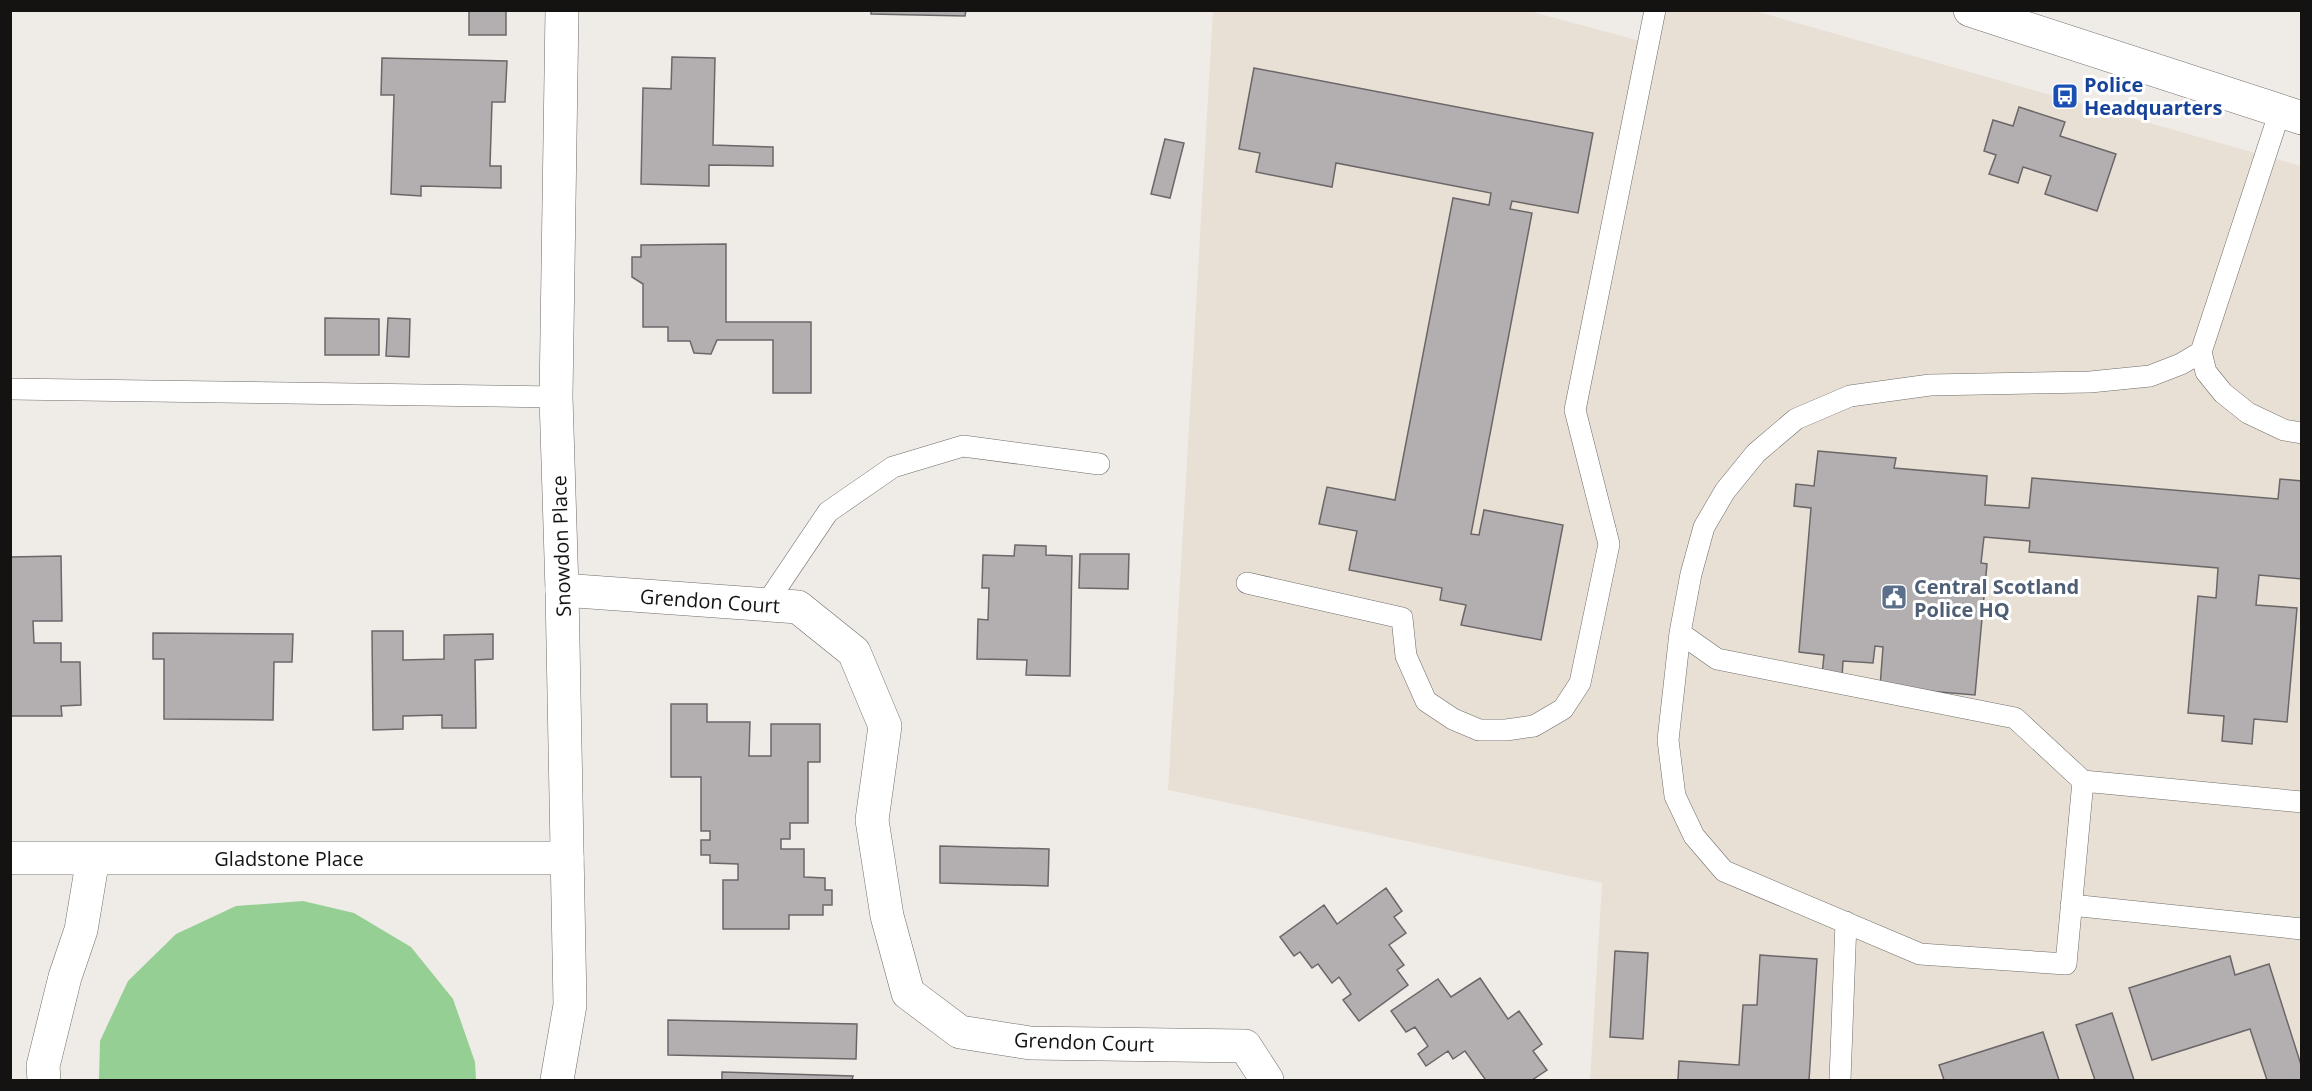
<svg xmlns="http://www.w3.org/2000/svg" width="2312" height="1091" font-family="'Open Sans',sans-serif">
<style>
.built{fill:#e8e0d5}
.green{fill:#95cf93}
.building{fill:#b3aeb0;stroke:#6b6769;stroke-width:1.5}
.lines{fill:none;stroke-linecap:round;stroke-linejoin:round}
.lane-casing{stroke:#6f6c69;stroke-width:22}
.street-casing{stroke:#6f6c69;stroke-width:34}
.secondary-casing{stroke:#6f6c69;stroke-width:34}
.lane{stroke:#fff;stroke-width:21}
.street{stroke:#fff;stroke-width:33}
.secondary{stroke:#fff;stroke-width:33}
.labels{text-anchor:middle;dominant-baseline:central;stroke-width:6;stroke-linejoin:round;paint-order:stroke}
.transit-label{font-size:20px;font-weight:bold;fill:#164399;stroke:#fff;text-anchor:start}
.street-label{font-size:20px;fill:#141312;stroke:#fff}
.service-label{font-size:20px;font-weight:bold;fill:#4e5e75;stroke:#fff;text-anchor:start}
</style>
<rect width="100%" height="100%" fill="#efece8"/>
<path class="built" d="M1213 11H1529L1648 43 1655 11H1755L2301 166V1080H1590L1602 883 1168 790Z"/>
<path class="green" d="M303 901 354 913 411 947 453 999 475 1062 476 1080H99L100 1041 128 981 176 934 236 906Z"/>
<path class="building" d="M469 10H506V35H469Z
M871 10H966L965 16 871 14Z
M672 57 715 58 713 145 773 147V166L709 165V186L641 184 643 88 671 89Z
M382 58 507 61 505 102H492L490 166H501V188L421 186V196L391 194 394 95H381Z
M1254 68 1593 133 1578 213 1512 201 1510 209 1532 213 1471 534 1479 535 1484 510 1563 525 1541 640 1461 625 1466 605 1440 600 1442 588 1349 570 1357 531 1319 524 1327 487 1395 500 1453 198 1489 205 1491 193 1336 163 1332 187 1256 172 1260 153 1239 149Z
M2019 107 2065 122 2060 136 2116 154 2097 211 2045 194 2051 176 2023 167 2018 183 1989 174 1996 155 1984 151 1993 120 2013 126Z
M1165 139 1184 143 1170 198 1151 194Z
M726 244V322H811V393H773V340H717L711 354 694 353 690 341H668V327H643V284L632 277V257H641V245Z
M325 318 379 319V355H325Z
M388 318 410 319 409 357 386 356Z
M1818 451 1896 458 1894 468 1987 476 1985 505 2029 508 2032 478 2278 499 2280 479 2302 481V579L2259 575 2256 605 2297 608 2287 722 2254 719 2252 744 2222 741 2224 716 2188 713 2198 596 2216 598 2218 568 2029 552 2030 541 1984 537 1981 563 1987 564 1975 695 1880 687 1883 647 1875 646 1873 663 1843 661 1842 678 1822 676 1824 655 1799 652 1811 508 1794 506 1796 484 1814 486Z
M1015 545 1046 546V555L1072 556 1070 676 1026 675 1027 660 977 659 978 619 988 620 989 588H982L983 555 1014 556Z
M1080 554H1129L1128 589 1079 588Z
M61 556 62 621H33L34 643H61V662H80L81 705 61 706 62 716H10V557Z
M372 631H403V660L444 659V635L493 634V659L475 660 476 728H442V715L403 716V729L373 730Z
M153 633 293 634 292 662H274L273 720 164 719V659H153Z
M671 704H707V722H750L749 756H771V724H820V762H808V823H790V839H781V849H804V877L825 878V890H832V905H823V915H789V929H723V880H738V864L710 863V855H701V840H710V831H701V777H671Z
M940 846 1049 849 1048 886 940 883Z
M1386 888 1402 911 1394 917 1406 933 1389 945 1404 965 1397 970 1408 985 1359 1021 1343 1000 1351 994 1339 977 1332 983 1318 964 1312 968 1300 952 1294 956 1280 937 1324 905 1337 924Z
M1615 951 1648 953 1643 1039 1610 1037Z
M1760 955 1817 959 1809 1080H1678L1679 1061 1739 1065 1743 1005H1757Z
M2230 956 2235 975 2269 964 2302 1068V1080H2267L2250 1029 2152 1060 2129 988Z
M1480 978 1508 1019 1519 1011 1542 1044 1533 1051 1547 1070 1532 1080H1482L1485 1079 1465 1051 1453 1059 1448 1051 1426 1066 1418 1054 1428 1046 1415 1027 1406 1032 1391 1011 1438 979 1451 997Z
M2112 1013 2134 1080H2095L2076 1025Z
M668 1020 857 1024 856 1059 668 1055Z
M2043 1032 2059 1080H1944L1939 1065Z
M722 1072 853 1076 852 1080H722Z"/>
<g class="lines">
<defs>
<path id="lane" d="M2280 111 2201 352 2206 372 2223 393 2248 413 2284 430 2302 433
M10 389 556 397
M1247 583 1402 618 1406 656 1426 701 1453 719 1479 730H1506L1534 726 1563 709 1580 683 1609 544 1575 410 1655 10
M766 604 828 512 893 467 963 446 1099 464
M1680 633 1717 659 2015 718 2083 781 2302 802
M2083 781 2066 964 1920 954 1724 871 1694 836 1675 796 1668 740 1680 633 1691 574 1704 527 1725 491 1756 453 1796 419 1850 396 1930 385 2090 382 2150 376 2181 364 2201 352
M2071 905 2302 929
M1840 1080 1846 922"/>
<path id="street" d="M562 590 798 607 854 652 885 726 872 820 887 916 908 993 960 1032 1030 1043 1245 1046 1267 1080
M10 858H567
M44 1080 43 1066 65 977 81 930 93 858"/>
<path id="secondary" d="M1970 10 2302 118
M557 1080 570 1005 562 590 556 397 562 10"/>
</defs>
<use href="#lane" class="lane-casing"/>
<use href="#street" class="street-casing"/>
<use href="#secondary" class="secondary-casing"/>
<use href="#lane" class="lane"/>
<use href="#street" class="street"/>
<use href="#secondary" class="secondary"/>
</g>
<defs>
<symbol id="bus-square" viewBox="-11 -11 22 22"><rect x="-9" y="-9" width="18" height="18" rx="4" fill="#1a4fb4" stroke="#fff"/><path d="M-5-6H5V4H4V6H2V4H-2V6H-4V4H-5ZM-3.5-4V0h7V-4ZM-3.5 1.2v1.5H-2V1.2ZM2 1.2v1.5H3.5V1.2Z" fill="#fff"/></symbol>
<symbol id="civic-square" viewBox="-11 -11 22 22"><rect x="-9" y="-9" width="18" height="18" rx="4" fill="#5c6f8a" stroke="#fff"/><path d="M-.6-6.5H3V-4.5H.6V-3L4-1V1h2V6H-6V1h2V-1L-.6-3ZM-1.2 2.5V6h2.4V2.5Z" fill="#fff"/></symbol>
</defs>
<g fill-rule="evenodd">
<use href="#bus-square" x="2050" y="81" width="30" height="30"/>
<use href="#civic-square" x="1879" y="582" width="30" height="30"/>
</g>
<g class="labels">
<g class="transit-label">
<text x="2084" y="84">Police<tspan x="2084" dy="23">Headquarters</tspan></text>
</g>
<g class="street-label">
<text transform="translate(561 546) rotate(-92)">Snowdon Place</text>
<text transform="translate(710 601) rotate(4)">Grendon Court</text>
<text x="289" y="858">Gladstone Place</text>
<text transform="translate(1084 1042) rotate(2)">Grendon Court</text>
</g>
<g class="service-label">
<text x="1914" y="586">Central Scotland<tspan x="1914" dy="23">Police HQ</tspan></text>
</g>
</g>
<rect width="2312" height="1091" fill="none" stroke="#141312" stroke-width="24"/>
</svg>
